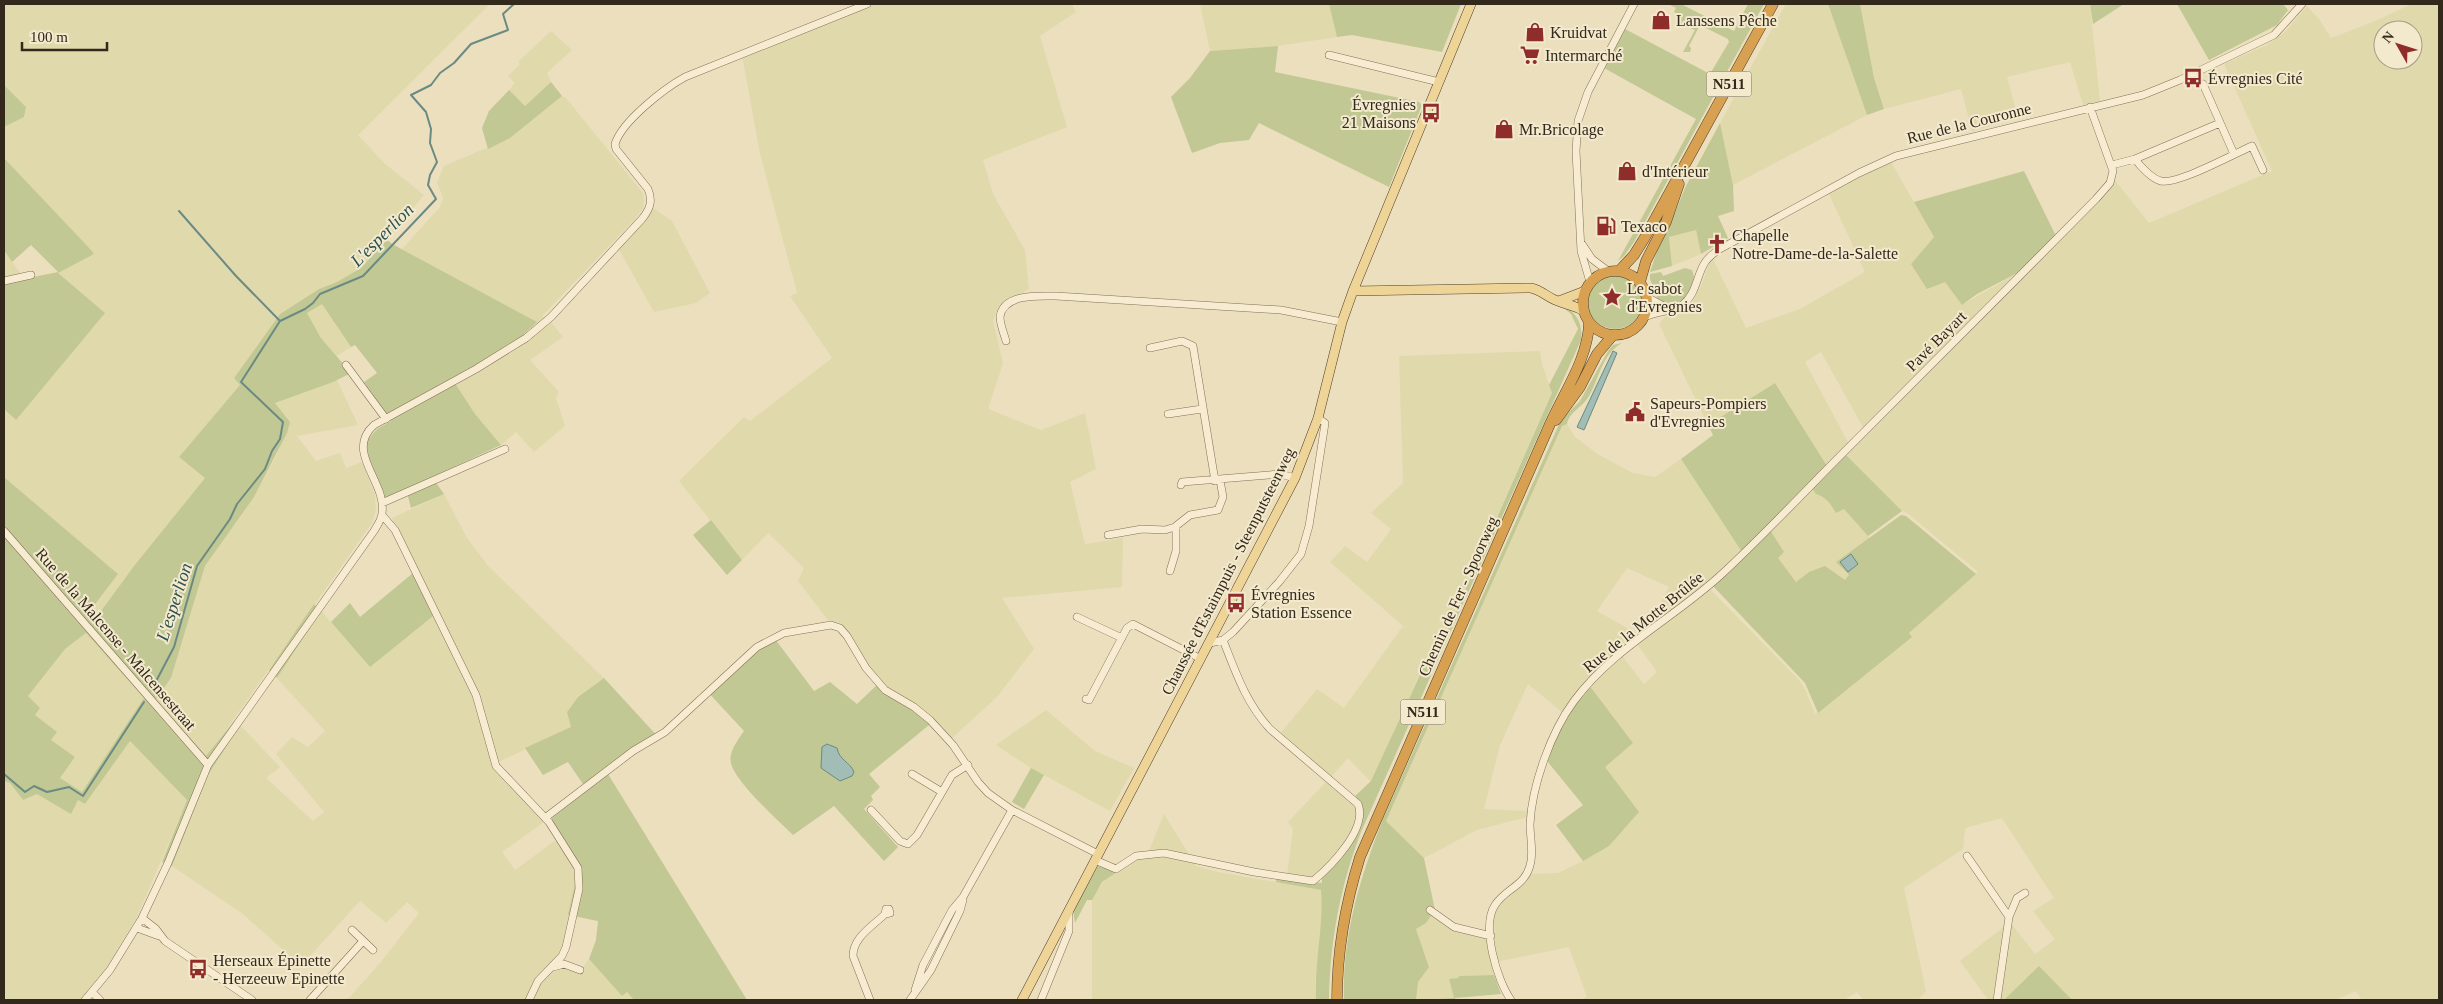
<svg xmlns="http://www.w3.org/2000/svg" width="2443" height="1004" font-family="Georgia,serif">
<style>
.farmland{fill:#e0d9ac;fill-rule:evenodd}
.green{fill:#c1c893;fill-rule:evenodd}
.water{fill:#a1bdb6;stroke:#6a8a83}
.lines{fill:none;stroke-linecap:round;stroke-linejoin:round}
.stream{stroke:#6a8a83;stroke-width:2}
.minor-casing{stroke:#837058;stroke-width:8}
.major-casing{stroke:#503e2c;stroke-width:10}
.highway-casing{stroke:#503e2c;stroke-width:11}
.minor{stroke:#f7ecd1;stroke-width:7}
.major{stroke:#eed597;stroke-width:9}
.highway{stroke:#d8a151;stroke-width:10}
.labels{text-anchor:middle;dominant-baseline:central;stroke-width:4;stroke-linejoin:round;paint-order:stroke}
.shield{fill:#f3e9cd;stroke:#6d6251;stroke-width:1}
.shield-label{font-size:15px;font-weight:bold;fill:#33281c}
.poi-label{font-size:16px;fill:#33281c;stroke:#f3e9cd;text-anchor:start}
.street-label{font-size:16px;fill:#33281c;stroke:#f3e9cd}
.water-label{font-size:18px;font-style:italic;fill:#2c5251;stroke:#f3e9cd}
</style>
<rect width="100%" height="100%" fill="#ebdfbe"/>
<path class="farmland" d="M4 4H490L358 135 384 163 424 195 375 255 361 268 337 282 319 289 280 314 234 378 240 385 179 457 205 478 134 566 93 622 87 616 118 574 4 477V409L16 420 58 272 94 254 4 158V127L24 117 26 107 4 85Z
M867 4H1072L1076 12 1040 36 1067 127 983 160 993 194 1025 250 1029 289 999 305 993 321 1003 363 988 409 1041 430 1085 413 1096 469 1070 482 1085 544 1123 538 1122 587 1002 598 1034 649 997 697 951 739 880 682 840 623 828 620 798 581 804 568 768 533 742 560 679 481 744 417 750 421 832 358 790 296 797 293 760 154 742 55Z
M1200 4H1329L1337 37 1278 46 1210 51Z
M1786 4H1828L1867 115 1733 185 1720 123Z
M1860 4H2090L2100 101 2083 105 2070 62 2007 77 2018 118 1972 131 1961 89 1884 109 1874 78Z
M2411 4H2439V1000H2362L2356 991 2335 1000H1988L1960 961 2010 922 2035 954 2055 939 2033 911 2054 898 2002 818 1965 828 1963 849 1904 888 1926 991 1918 1000H1863L1857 992 1844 1000H1580L1587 997 1569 947 1496 962 1494 921 1496 909 1520 887 1529 874 1558 873 1583 861 1604 766 1633 743 1589 685 1622 656 1644 684 1657 672 1637 644 1709 588 1799 680 1806 691 1815 714 1911 637 1909 633 1978 572 1906 512 1902 511 1845 454 2114 179 2149 223 2272 171 2224 64 2267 45 2286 31 2307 6 2319 19 2331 38 2378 20ZM2383 30H2413V60H2383Z
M551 31 572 50 547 73 551 82 525 106 509 90 515 83 508 76 520 64 518 62Z
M562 96 566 98 643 193 644 199 643 208 636 218 542 316 551 322 563 337 530 360 559 392 556 398 565 426 534 452 516 432 501 445 475 414 453 380 515 342 536 322 402 249 440 207 443 198 437 182 444 166 510 138Z
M1891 162 1934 237 1911 264 1945 281 1962 305 2021 271 1864 429 1821 352 1805 362 1849 444 1827 466 1775 383 1708 425 1659 324 1665 317 1681 312 1690 306 1701 286 1712 257 1746 328 1800 309 1865 272 1828 192Z
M649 205 672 221 710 293 696 303 654 312 617 246Z
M1696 230 1701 254 1672 266 1669 237Z
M4 250 12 262 23 277 4 283Z
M322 303 351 347 337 356 321 338 307 313Z
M1540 351 1542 364 1552 393 1435 656 1430 651 1371 782 1348 758 1331 777 1279 735 1317 689 1344 708 1403 626 1330 562 1345 546 1367 562 1391 529 1371 513 1403 483 1399 356Z
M337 380 358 425 297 436 316 461 340 453 346 468 362 462 375 494 376 509 372 523 207 757 156 699 171 678 205 566 254 497 276 457 290 422 275 403Z
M1567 424 1575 437 1599 455 1633 473 1655 477 1681 459 1742 552 1665 617 1658 607 1669 587 1627 568 1597 611 1641 636 1594 673 1563 713 1528 684 1500 745 1484 809 1528 811 1527 817 1477 830 1424 858 1386 821 1562 426Z
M1812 488 1828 501 1836 513 1844 508 1870 538 1836 562 1849 576 1845 580 1809 572 1796 582 1777 558 1770 530Z
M444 494 467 538 489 567 604 678 578 697 567 712 572 727 492 765 544 822 502 852 515 870 556 840 575 870V884L562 948 555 960 568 962 583 967 589 959 622 996 627 992 634 1000H347L381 962 419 913 407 902 386 923 360 901 301 966 243 914 172 866 208 775 240 725 280 767 266 778 313 821 324 812 276 754 292 737 308 747 325 731 277 678 321 611 370 667 413 573 417 569 392 518Z
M86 633 145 698 82 792 59 778 75 757 51 740 56 732 35 715 28 696 65 649Z
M1046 710 1095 751 1134 768 1110 811 1031 768 996 745Z
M130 741 187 800 137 917 107 967 80 1000H4V781L10 783 23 800 37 794 78 800 85 804Z
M1328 780 1352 799 1358 810 1353 828 1341 850 1314 877 1287 875 1293 829 1288 822Z
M1164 814 1190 856 1149 851Z
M1157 855 1193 860 1196 866 1218 872 1321 890 1323 913 1315 980 1316 1000H1092V900L1095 892 1108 876 1135 859Z
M1433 914 1448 927 1462 933 1487 939 1494 975 1459 976 1458 978 1449 979 1454 998 1416 1000 1417 982 1429 966 1416 929 1426 923Z"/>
<path class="green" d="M1329 4H1461L1442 52 1352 35 1337 37Z
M1668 4H1681L1734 31 1748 4H1764L1634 242 1624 256 1618 261 1696 119 1604 68 1625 29 1710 74 1729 42 1728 39 1700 25 1689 46 1691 48 1690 52H1683L1695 30 1676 22 1678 15 1674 12 1676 8Z
M1828 4H1860L1874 78 1884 109 1867 115Z
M2090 4H2124L2093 24Z
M2177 4H2283L2288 10 2277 25 2209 60Z
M1278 46 1275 72 1419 102 1422 105 1389 187 1259 123 1249 140 1220 143 1192 153 1171 97 1190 78 1210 51Z
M551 82 562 96 510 138 488 149 482 128 489 111 509 90 525 106Z
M4 85 26 107 24 117 4 127Z
M1720 123 1733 185 1734 211 1718 216 1728 238 1701 254 1696 230 1669 237 1672 266 1650 272 1659 245 1670 225 1685 188Z
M4 158 91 250 94 254 58 273 105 313 16 420 4 409V283L58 272 31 245 12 262 4 250Z
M2024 171 2056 236 2021 271 1977 294 1962 305 1945 282 1927 289 1911 264 1934 237 1914 202Z
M387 240 394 245 537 322 515 342 453 380 475 414 501 445 432 477 444 494 411 508 406 489 384 499 366 454V442L377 429 391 421 364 382 377 373 355 345 351 347 322 304 307 313 321 338 351 373 333 382 275 403 290 422 287 433 254 497 205 566 171 678 156 699 206 756 235 720 240 725 208 775 172 866 162 862 187 800 130 741 85 804 78 800 71 814 37 794 23 800 10 783 4 781V477L118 574 87 615 93 622 134 566 205 478 179 457 240 385 234 378 280 314 319 289 337 282 361 268ZM86 633 144 698 82 792 60 778 75 757 51 740 57 732 35 715 40 708 28 696 65 649Z
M1685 268 1692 270 1694 277C1691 295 1679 309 1659 303L1650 279V274L1661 272 1663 276Z
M1588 302a27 27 0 1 1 54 0a27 27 0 1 1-54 0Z
M1560 305C1576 311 1583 322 1581 340L1361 832C1340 887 1330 941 1329 1000H1316C1314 963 1324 927 1321 890L1276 882 1277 877 1322 883V879L1319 877 1361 819 1363 809 1354 797 1371 781 1431 651 1436 656 1552 393 1549 385 1578 329 1571 314Z
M1622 343C1601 355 1600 377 1589 396 1583 407 1569 412 1567 424L1562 426 1386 821 1424 858 1435 910 1426 923 1416 929 1429 967 1418 982 1416 1000 1454 998 1449 979 1458 978 1459 976 1494 975 1501 994 1455 998V1000H1344C1342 937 1360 877 1383 819L1561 420 1580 401 1608 351 1613 345Z
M1775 383 1827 466 1742 552 1681 459 1713 435 1708 425Z
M1845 454 1902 511 1868 536 1844 509 1836 513C1831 505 1827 497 1816 494L1812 488Z
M1901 515 1906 516 1976 574 1909 633 1912 637 1818 713 1805 683 1713 586 1770 530 1784 552 1778 558 1796 582 1809 572 1825 566 1845 580 1849 575 1836 562Z
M711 520 742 560 727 575 693 535Z
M413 573 433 616 370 667 331 622 350 603 360 617Z
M314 604 321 611 277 678 269 670Z
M772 635 814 691 830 682 857 704 880 682 934 721 869 774 880 787 871 796 873 800 864 809 898 847 884 861 834 806 793 835C778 820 735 782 731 763 728 752 738 740 744 731L706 690 749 651Z
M604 678 660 739 634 754 608 774 747 1000H634L627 992 622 996 589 959 596 940 598 921 568 915 575 884V871L556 840 560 836 551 819 587 790 568 762 543 775 525 748 571 727 567 712 578 697Z
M1589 685 1633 743 1605 767 1639 812 1609 846 1583 861 1556 825 1583 805 1547 761 1565 718Z
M1031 768 1044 775 1024 809 1012 802Z
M1098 866 1117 872 1102 882 1092 900H1087L1075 923 1073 910Z
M2039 966 2072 1000H2004Z"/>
<path class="water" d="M1613 351 1617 353 1584 430 1577 427Z
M1851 554 1858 564 1848 572 1840 562Z
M827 744 837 748C839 760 850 762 854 772L852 776 840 781 821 768 822 747Z"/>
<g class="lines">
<path class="stream" d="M179 211 236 276 280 321
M152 689 174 647 197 566 230 519 237 504 265 469 272 451 280 439 283 422 241 382 280 321 305 309 313 303 320 294 363 276 436 199 428 185 430 175 437 162 430 143 431 129 426 112 411 95 431 85 440 73 454 63 471 44 508 30 503 14 514 4
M4 774 25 792 34 786 47 792 69 787 83 796 144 702"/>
<defs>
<path id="minor" d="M1329 55 1439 82
M2203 84 2234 154
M2135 159 2220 123
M2112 165 2135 159C2140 166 2152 179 2161 181 2177 185 2234 154 2252 146L2263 170
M1582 244 1592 259 1608 271
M4 281 31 275
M1590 282 1581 251 1576 151 1578 121 1588 92 1634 4
M1647 297 1669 309
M1645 317C1655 312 1674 311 1682 305 1696 295 1696 278 1704 264 1707 258 1713 254 1718 250L1859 173 1896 156 2143 95 2180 80 2274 35 2302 4
M1006 341C1004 334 1000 324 1000 317 1003 293 1040 296 1056 296L1281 310 1342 322
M1150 348 1182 341 1193 346 1215 481
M346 365 386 419
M1168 414 1202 409
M1181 485 1182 482 1280 474 1295 478
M382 503 505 449
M382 515 395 530 476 695 496 766 549 822 578 868 579 889 566 947 562 956 538 981 529 1000
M4 531 208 765
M1108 535 1142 529 1165 530 1175 527
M1170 571 1176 551V526L1190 515 1218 510 1223 497 1220 480
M1077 617 1122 638
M1210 643 1223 640 1233 632 1279 582 1301 554 1309 526 1324 430 1325 423 1318 418
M1086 699 1089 700 1127 628 1133 624 1201 659
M912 774 942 792
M871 810 900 841 908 844 917 835 952 775 968 765
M545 818 633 751 665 732 757 647 784 633 831 625 840 628 847 636 866 668 885 690 914 707 930 720 953 745 978 782 988 793 1012 810 1098 854
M1967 856 2009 917 1997 1000
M1095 860 1116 869 1136 856 1164 853 1254 872 1313 881C1330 867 1368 829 1358 804L1270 729C1246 703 1236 673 1223 640
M1430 910 1454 927 1491 936
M2009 917 2017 898 2025 893
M142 918 156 929 165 941 252 1000
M137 928 159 936
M352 930 373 950
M553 967 564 964 580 970
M915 990 923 965 952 910 963 897 1012 810
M92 992 100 1000
M85 1000 110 970 142 918 168 863 208 765 374 531C377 526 382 519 382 513 387 482 344 452 374 425L476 369 526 338 551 317 642 219C650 209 653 201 648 189L616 149 615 144C622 121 665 88 685 77L867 4
M310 1000 363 941
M870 1000 853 956C853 937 873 926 885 914L886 909H889L890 913 885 914
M910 1000 931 970 960 911 963 900
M1041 1000 1069 931V911
M1511 1000C1497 981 1481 926 1495 905 1507 887 1527 886 1531 861 1533 848 1530 836 1530 824 1532 785 1551 732 1574 701 1613 648 1676 617 1723 573 1765 534 1805 491 1846 450 1929 367 2013 283 2096 199L2110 183 2113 171 2090 107"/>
<path id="major" d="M1353 291 1531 288C1540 290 1545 295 1553 299 1563 304 1574 305 1584 311
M1559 301 1585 291
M1022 1000 1295 478 1318 418 1342 322 1353 291 1471 4"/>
<path id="highway" d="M1583 303a32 32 0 1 1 64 0a32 32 0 1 1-64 0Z
M1619 271 1634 255 1644 239 1773 4
M1640 282 1646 261 1666 222 1679 184
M1556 420 1580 387 1597 354 1613 335
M1337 1000C1337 950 1345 905 1360 857L1550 424C1564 392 1588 359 1589 323"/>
</defs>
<use href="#minor" class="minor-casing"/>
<use href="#major" class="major-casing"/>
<use href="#highway" class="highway-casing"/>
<use href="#minor" class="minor"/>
<use href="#major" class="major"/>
<use href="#highway" class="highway"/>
</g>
<defs>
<symbol id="shop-bare" viewBox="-9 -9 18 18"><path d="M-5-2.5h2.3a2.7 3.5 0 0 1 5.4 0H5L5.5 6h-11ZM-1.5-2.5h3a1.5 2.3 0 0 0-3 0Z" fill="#8f2d2b" stroke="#f3e9cd" stroke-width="2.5" paint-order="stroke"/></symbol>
<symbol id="supermarket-bare" viewBox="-9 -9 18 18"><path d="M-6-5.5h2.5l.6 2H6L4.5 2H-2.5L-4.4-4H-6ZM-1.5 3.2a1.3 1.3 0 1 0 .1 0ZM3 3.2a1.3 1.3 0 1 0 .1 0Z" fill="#8f2d2b" stroke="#f3e9cd" stroke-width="2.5" paint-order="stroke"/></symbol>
<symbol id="bus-bare" viewBox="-9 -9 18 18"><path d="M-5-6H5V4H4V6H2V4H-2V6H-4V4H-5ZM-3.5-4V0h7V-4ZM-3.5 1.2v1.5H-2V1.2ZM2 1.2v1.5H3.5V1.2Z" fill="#8f2d2b" stroke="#f3e9cd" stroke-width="2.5" paint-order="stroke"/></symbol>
<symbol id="fuel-bare" viewBox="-9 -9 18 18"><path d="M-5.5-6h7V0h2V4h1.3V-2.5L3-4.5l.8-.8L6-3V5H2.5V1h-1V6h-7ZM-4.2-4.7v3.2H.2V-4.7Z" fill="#8f2d2b" stroke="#f3e9cd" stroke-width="2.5" paint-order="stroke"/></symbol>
<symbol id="church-bare" viewBox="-9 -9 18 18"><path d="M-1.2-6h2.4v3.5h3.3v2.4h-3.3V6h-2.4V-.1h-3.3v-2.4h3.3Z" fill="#8f2d2b" stroke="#f3e9cd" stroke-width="2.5" paint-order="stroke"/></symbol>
<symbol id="sight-bare" viewBox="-9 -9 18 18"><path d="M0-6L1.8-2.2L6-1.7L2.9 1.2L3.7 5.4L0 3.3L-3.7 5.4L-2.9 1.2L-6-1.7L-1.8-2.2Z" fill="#8f2d2b" stroke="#f3e9cd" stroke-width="2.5" paint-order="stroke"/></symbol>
<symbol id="civic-bare" viewBox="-9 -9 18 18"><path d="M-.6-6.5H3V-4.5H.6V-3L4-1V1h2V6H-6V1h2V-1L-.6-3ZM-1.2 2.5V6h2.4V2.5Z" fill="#8f2d2b" stroke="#f3e9cd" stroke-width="2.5" paint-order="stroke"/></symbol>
</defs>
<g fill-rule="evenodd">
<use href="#shop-bare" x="1647" y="6" width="28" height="28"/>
<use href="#shop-bare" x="1521" y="18" width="28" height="28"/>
<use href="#supermarket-bare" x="1516" y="41" width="28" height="28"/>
<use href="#bus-bare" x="2179" y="64" width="28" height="28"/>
<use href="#bus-bare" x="1417" y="99" width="28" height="28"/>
<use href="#shop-bare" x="1490" y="115" width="28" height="28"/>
<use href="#shop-bare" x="1613" y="157" width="28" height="28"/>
<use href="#fuel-bare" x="1592" y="212" width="28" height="28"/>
<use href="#church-bare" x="1703" y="230" width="28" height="28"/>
<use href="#sight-bare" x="1598" y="283" width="28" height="28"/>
<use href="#civic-bare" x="1621" y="398" width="28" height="28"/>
<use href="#bus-bare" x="1222" y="589" width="28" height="28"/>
<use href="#bus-bare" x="184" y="955" width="28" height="28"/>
</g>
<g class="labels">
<g class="shield">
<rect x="1706.5" y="71.5" width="45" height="25" rx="4"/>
<rect x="1400.5" y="699.5" width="45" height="25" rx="4"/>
</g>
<g class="shield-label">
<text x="1729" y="84">N511</text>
<text x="1423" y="712">N511</text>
</g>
<g class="poi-label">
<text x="1676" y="20">Lanssens Pêche</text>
<text x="1550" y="32">Kruidvat</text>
<text x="1545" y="55">Intermarché</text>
<text x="2208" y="78">Évregnies Cité</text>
<text x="1416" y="104" text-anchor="end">Évregnies<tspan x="1416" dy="18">21 Maisons</tspan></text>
<text x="1519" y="129">Mr.Bricolage</text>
<text x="1642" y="171">d'Intérieur</text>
<text x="1621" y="226">Texaco</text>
<text x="1732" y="235">Chapelle<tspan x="1732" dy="18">Notre-Dame-de-la-Salette</tspan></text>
<text x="1627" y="288">Le sabot<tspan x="1627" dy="18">d'Evregnies</tspan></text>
<text x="1650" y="403">Sapeurs-Pompiers<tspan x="1650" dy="18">d'Evregnies</tspan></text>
<text x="1251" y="594">Évregnies<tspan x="1251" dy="18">Station Essence</tspan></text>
<text x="213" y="960">Herseaux Épinette<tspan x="213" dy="18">- Herzeeuw Epinette</tspan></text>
</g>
<g class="street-label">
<text transform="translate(1969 123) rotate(-14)">Rue de la Couronne</text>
<text transform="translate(1936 341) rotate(-45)">Pavé Bayart</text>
<text transform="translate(1228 571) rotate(-63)">Chaussée d'Estaimpuis - Steenputsteenweg</text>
<text transform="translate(1458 596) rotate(-66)">Chemin de Fer - Spoorweg</text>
<text transform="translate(1643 622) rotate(-39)">Rue de la Motte Brûlée</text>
<text transform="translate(116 639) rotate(49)">Rue de la Malcense - Malcensestraat</text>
</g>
<g class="water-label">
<text transform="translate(382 235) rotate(-45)">L'esperlion</text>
<text transform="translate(174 602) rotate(-72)">L'esperlion</text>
</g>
</g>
<rect width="2443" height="1004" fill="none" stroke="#33281c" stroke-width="10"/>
<g transform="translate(2398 45) rotate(309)"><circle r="24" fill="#f3e9cd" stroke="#a69c86"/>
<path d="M0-4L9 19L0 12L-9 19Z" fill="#8f2d2b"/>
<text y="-8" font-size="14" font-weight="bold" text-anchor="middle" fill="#33281c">N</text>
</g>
<path d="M22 42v8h85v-8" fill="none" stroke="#33281c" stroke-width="2.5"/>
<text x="30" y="42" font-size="15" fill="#33281c" stroke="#f3e9cd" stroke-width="4" paint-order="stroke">100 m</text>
</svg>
